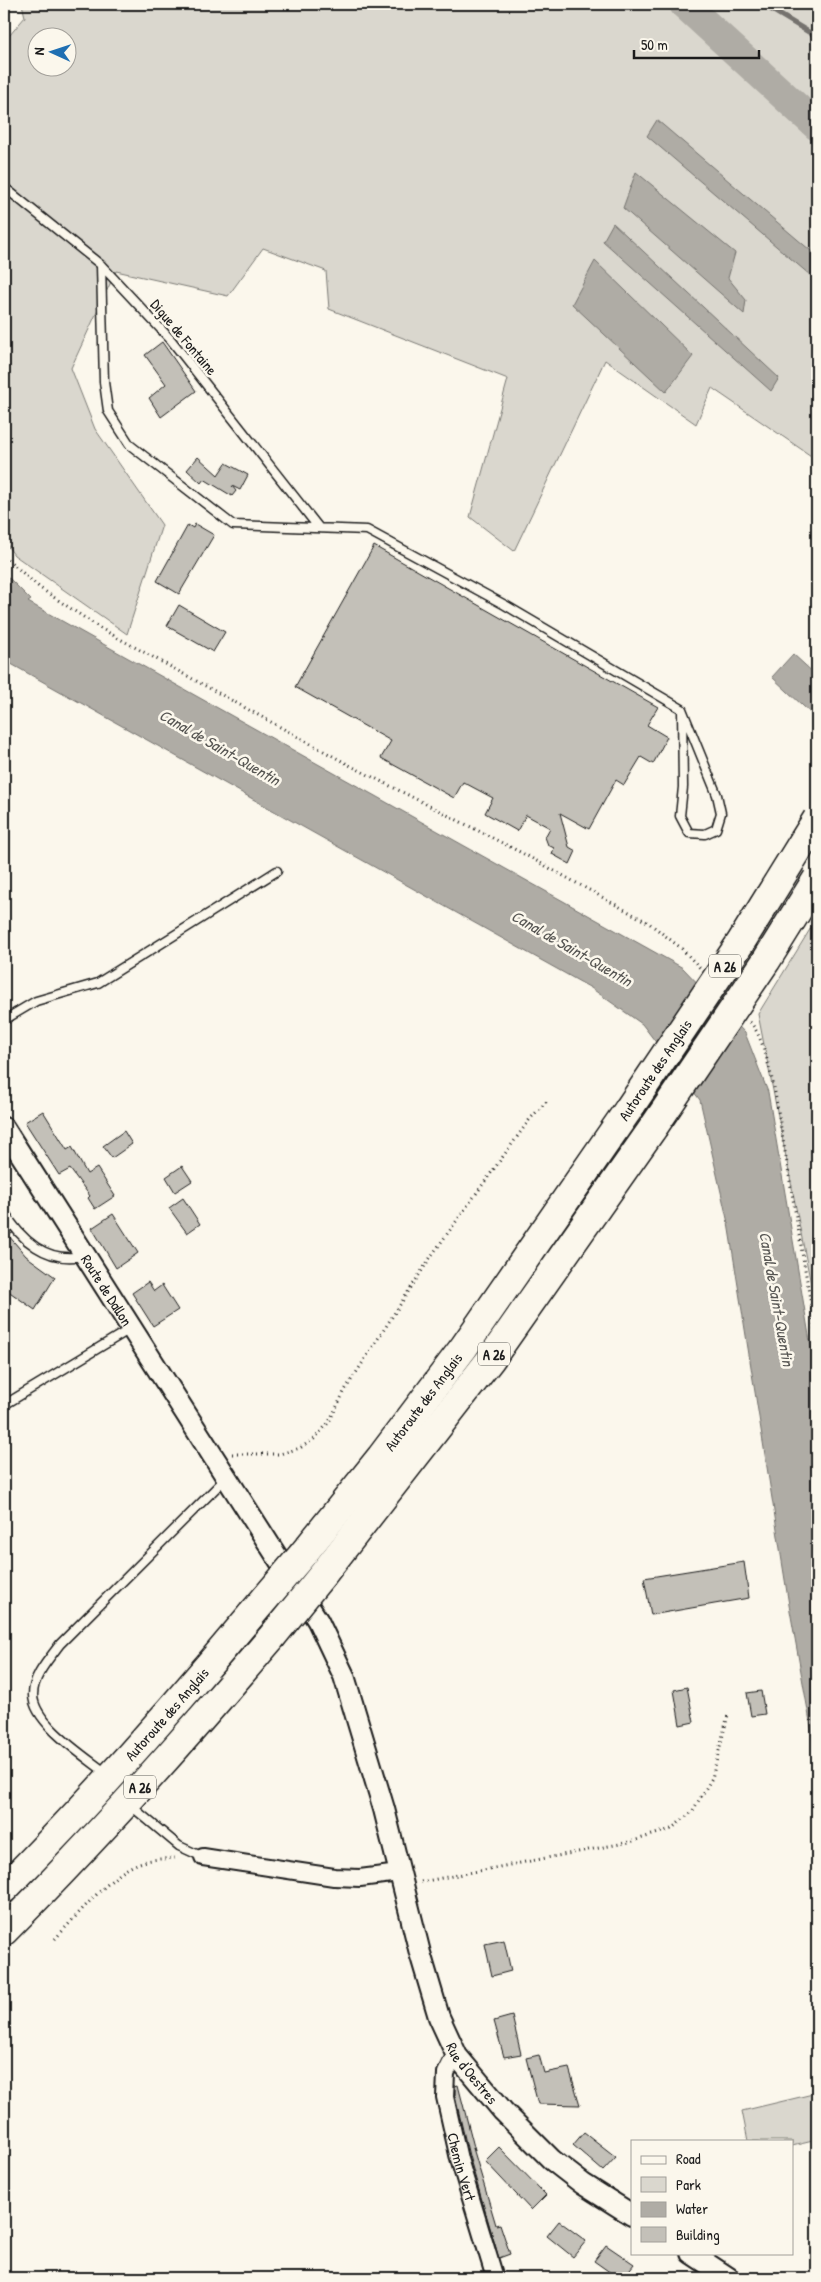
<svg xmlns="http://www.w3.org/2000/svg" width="821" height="2282" font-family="'Patrick Hand',sans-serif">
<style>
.green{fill:#dad7ce;stroke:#7b7a75;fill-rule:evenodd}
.water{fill:#afaca5;stroke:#74726e}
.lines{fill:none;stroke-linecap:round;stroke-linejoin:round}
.stream{stroke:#74726e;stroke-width:5}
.river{stroke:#afaca5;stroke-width:30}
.building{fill:#c3c0b8;stroke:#1c1c1c}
.service-casing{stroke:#1c1c1c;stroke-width:11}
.minor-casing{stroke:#1c1c1c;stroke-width:20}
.tertiary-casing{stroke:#1c1c1c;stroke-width:24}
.motorway-casing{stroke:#1c1c1c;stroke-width:31}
.path{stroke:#1c1c1c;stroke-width:3;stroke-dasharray:1 4;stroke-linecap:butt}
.service{stroke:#fbf7ec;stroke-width:8}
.minor{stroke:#fbf7ec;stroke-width:16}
.tertiary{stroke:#fbf7ec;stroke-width:20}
.motorway{stroke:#fbf7ec;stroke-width:28}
.motorway-bridge-casing{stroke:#1c1c1c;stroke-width:31;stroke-linecap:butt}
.motorway-bridge{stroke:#fbf7ec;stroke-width:28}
.labels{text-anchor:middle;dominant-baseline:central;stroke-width:5;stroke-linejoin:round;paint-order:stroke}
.shield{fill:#fbf7ec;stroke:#5f5e5a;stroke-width:1}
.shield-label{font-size:14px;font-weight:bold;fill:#1c1c1c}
.street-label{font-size:15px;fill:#1c1c1c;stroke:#fbf7ec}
.water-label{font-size:16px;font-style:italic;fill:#575653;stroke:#fbf7ec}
</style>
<rect width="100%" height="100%" fill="#fbf7ec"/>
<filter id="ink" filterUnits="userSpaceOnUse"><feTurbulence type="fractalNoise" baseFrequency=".02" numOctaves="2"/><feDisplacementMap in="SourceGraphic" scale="10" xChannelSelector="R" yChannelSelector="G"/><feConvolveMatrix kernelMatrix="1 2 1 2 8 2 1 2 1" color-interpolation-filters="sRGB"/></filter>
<g filter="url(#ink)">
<path class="green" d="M22 4H817V460L712 388 696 424 605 360 514 551 470 517 508 379 329 309 326 271 263 248 228 296 116 271 71 368 95 429 162 525 127 634 14 555 4 541V42L25 17ZM38 38H68V68H38Z
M817 918V1315L758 1014Z
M817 2093V2140L792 2146V2141H748L742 2111Z"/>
<path class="water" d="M657 120 817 256V281L647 136Z
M636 172 735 253 728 278 746 300 744 314 623 208Z
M613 223 779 378 771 391 603 241Z
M595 261 693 356 666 392 572 304Z
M4 573 31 600 28 602 683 968 745 1033 768 1092 817 1383V1761L789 1605 728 1223 700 1100 642 1024 591 988 4 660Z
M793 654 817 676V719L772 677Z"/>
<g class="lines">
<path class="stream" d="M762 4 817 37"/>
<path class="river" d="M684 4 817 126"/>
</g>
<path class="building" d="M162 342 196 391 161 417 149 398 166 384 145 355Z
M198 457 218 475 226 463 248 475 240 490 232 486 236 491 232 496 204 479 201 483 187 470Z
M195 524 214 535 179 594 157 581 188 525 193 528Z
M374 546 658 707 647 725 667 737 653 764 641 757 624 785 616 780 589 829 560 813 569 847 576 851 570 864 552 854 554 848 548 845 545 837 550 828 526 815 517 831 485 813 493 798 463 782 454 798 381 758 391 741 295 687Z
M179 605 225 632 213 652 167 626Z
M43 1111 67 1150 72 1147 87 1174 97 1168 115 1196 95 1209 88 1198 90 1196 70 1169 59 1175 25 1122Z
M124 1131 132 1144 112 1158 103 1146Z
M182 1166 192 1181 175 1192 166 1177Z
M183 1198 200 1224 187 1233 169 1208Z
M113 1214 138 1253 116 1268 92 1228Z
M4 1221 13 1233 8 1235 26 1256 55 1277 35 1310 4 1288Z
M148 1282 154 1291 162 1285 178 1310 153 1326 132 1293Z
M744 1562 749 1598 651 1615 644 1578Z
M687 1687 694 1722 680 1725 674 1690Z
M761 1691 765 1714 751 1716 747 1693Z
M504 1940 511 1971 492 1976 485 1944Z
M512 2016 521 2054 504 2057 494 2021Z
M539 2055 544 2073 569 2068 580 2105 538 2104 526 2058Z
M458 2085 475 2151 473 2148 496 2225 500 2224 510 2254 499 2258 469 2156 455 2096V2086Z
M584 2132 616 2157 603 2171 573 2145Z
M499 2147 546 2195 531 2210 485 2161Z
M559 2221 586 2241 573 2257 547 2236Z
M606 2245 634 2264 623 2278H618L594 2261Z"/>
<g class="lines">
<defs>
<path id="service" d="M4 187 101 265 171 340 319 528
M101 265 104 382 108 411 130 445 233 525 367 530 505 605 682 709 683 787 680 816 689 833 705 834 716 829 721 813 717 795 682 709
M4 1020 36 1001 98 983 277 871
M4 1211C20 1240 47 1263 82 1256
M4 1405 130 1329
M106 1773C86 1757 33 1723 33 1695 33 1676 49 1659 60 1644L226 1478
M130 1805 179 1846 203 1857"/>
<g id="minor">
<path d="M203 1857 334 1877 360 1878 399 1873"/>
<path id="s1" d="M457 2056 451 2063 446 2073 445 2097 459 2159 495 2278"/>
</g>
<g id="tertiary">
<path id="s2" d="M4 1128 318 1621 344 1676 384 1809 420 1953 439 2017 457 2056 503 2111 552 2160 583 2184 632 2215"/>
<path d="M691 2253 729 2278"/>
</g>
<g id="motorway">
<path id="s3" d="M303 1554 381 1457 464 1347 628 1110"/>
<path d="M324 1573 490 1360 653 1128"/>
<path id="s4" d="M4 1889C91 1801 173 1709 252 1614"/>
<path d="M4 1931C97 1838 185 1739 271 1638"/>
</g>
</defs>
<use href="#service" class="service-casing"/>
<use href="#minor" class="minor-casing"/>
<use href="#tertiary" class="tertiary-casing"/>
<use href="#motorway" class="motorway-casing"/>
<path class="path" d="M4 556 40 588 100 628 351 766 522 853 649 923 681 948 700 968
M750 1022C763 1036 769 1068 774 1087L817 1340
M232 1454H280L300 1448 314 1439 329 1422 345 1390 432 1255 530 1119 548 1100
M421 1882 630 1842 671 1829 692 1812 712 1778 728 1715
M55 1939C74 1919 112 1873 137 1864 149 1859 162 1859 175 1858"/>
<use href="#service" class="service"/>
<use href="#minor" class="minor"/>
<use href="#tertiary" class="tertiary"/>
<use href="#motorway" class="motorway"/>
<defs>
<path id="motorway-bridge" d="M628 1110 741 942 817 819
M653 1128 766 961 817 879
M252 1614 303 1554
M271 1638 324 1573"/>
</defs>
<use href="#motorway-bridge" class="motorway-bridge-casing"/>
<use href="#motorway-bridge" class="motorway-bridge"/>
</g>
</g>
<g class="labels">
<g class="shield">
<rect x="709" y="954.5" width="32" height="23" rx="4"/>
<rect x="478" y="1342.5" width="32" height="23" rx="4"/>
<rect x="124" y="1775.5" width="32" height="23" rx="4"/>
</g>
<g class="shield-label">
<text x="725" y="966">A 26</text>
<text x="494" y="1354">A 26</text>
<text x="140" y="1787">A 26</text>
</g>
<g class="street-label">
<text transform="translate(184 337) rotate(50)">Digue de Fontaine</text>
<text transform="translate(655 1070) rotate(-56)">Autoroute des Anglais</text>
<text stroke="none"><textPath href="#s2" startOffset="192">Route de Dallon</textPath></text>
<text stroke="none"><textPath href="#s3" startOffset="194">Autoroute des Anglais</textPath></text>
<text stroke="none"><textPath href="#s4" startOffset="239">Autoroute des Anglais</textPath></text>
<text stroke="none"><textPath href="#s2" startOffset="1065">Rue d'Oestres</textPath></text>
<text stroke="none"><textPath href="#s1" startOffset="116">Chemin Vert</textPath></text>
</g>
<g class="water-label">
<text transform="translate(220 747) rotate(30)">Canal de Saint-Quentin</text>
<text transform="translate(572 948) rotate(30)">Canal de Saint-Quentin</text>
<text transform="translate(777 1299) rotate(80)">Canal de Saint-Quentin</text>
</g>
</g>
<rect width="821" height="2282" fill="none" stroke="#fbf7ec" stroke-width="20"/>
<rect x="10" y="10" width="801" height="2262" fill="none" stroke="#1c1c1c" stroke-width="2" filter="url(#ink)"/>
<rect x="631" y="2140" width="162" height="115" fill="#fbf7ec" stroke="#a29f99"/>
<rect x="641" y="2156" width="25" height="8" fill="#fbf7ec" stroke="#a29f99"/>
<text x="676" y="2164" font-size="15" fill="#1c1c1c">Road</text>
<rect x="641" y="2177" width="25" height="15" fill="#dad7ce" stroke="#a29f99"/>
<text x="676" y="2190" font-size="15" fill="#1c1c1c">Park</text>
<rect x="641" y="2202" width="25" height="15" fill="#afaca5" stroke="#a29f99"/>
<text x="676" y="2214" font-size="15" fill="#1c1c1c">Water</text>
<rect x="641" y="2227" width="25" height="15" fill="#c3c0b8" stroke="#a29f99"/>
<text x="676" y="2240" font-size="15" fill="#1c1c1c">Building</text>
<g transform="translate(52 52) rotate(273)"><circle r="24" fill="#fbf7ec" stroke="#a29f99"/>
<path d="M0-4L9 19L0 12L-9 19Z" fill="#1f6fb2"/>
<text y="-8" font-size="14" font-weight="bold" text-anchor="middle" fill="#1c1c1c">N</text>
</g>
<path d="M634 50v8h125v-8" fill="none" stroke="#1c1c1c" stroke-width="2.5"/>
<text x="641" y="50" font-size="15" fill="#1c1c1c" stroke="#fbf7ec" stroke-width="4" paint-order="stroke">50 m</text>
</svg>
